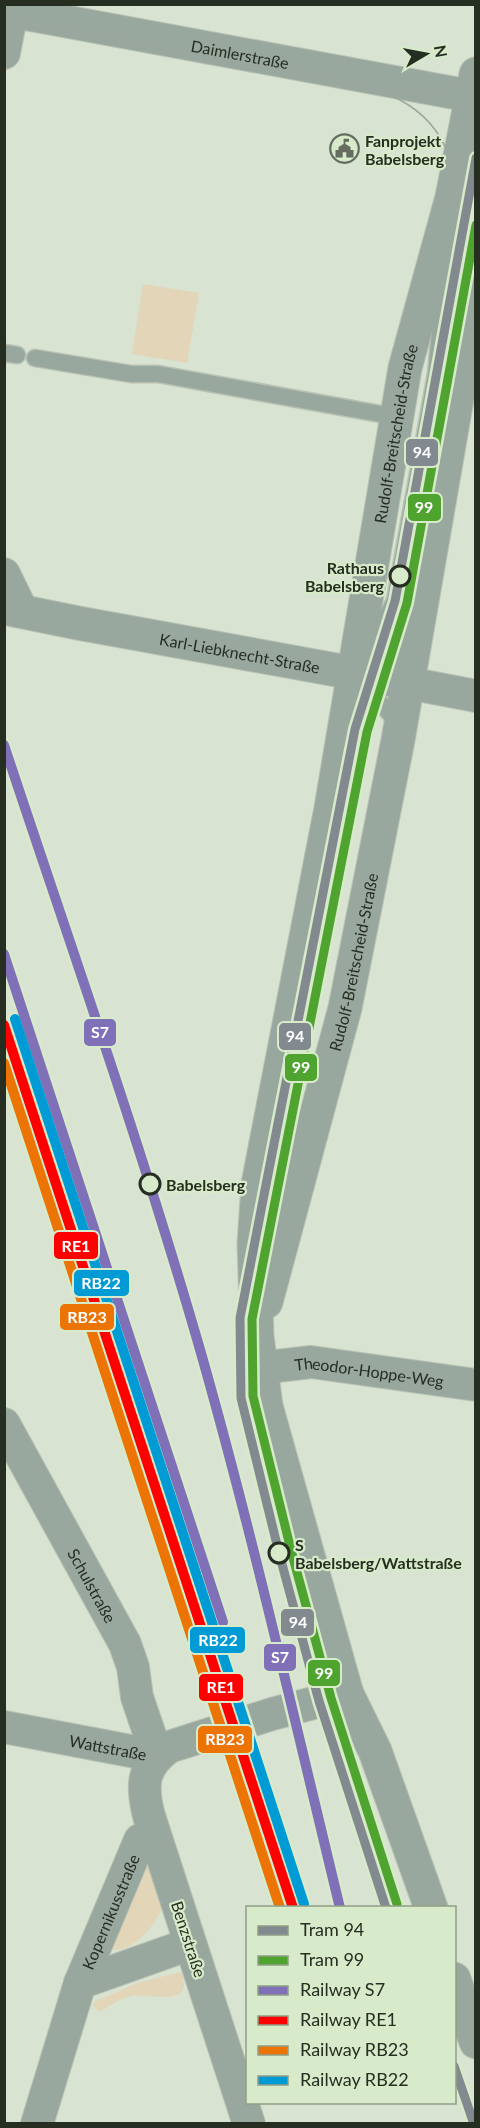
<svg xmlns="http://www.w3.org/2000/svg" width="480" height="2128" font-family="Lato,sans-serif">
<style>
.green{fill:#e2d5b8}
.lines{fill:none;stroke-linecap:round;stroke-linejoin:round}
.service-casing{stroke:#b9c1b3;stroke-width:19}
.minor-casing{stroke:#b9c1b3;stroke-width:34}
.tertiary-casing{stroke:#b9c1b3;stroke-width:35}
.service{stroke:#98a89e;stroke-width:16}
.minor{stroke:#98a89e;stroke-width:32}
.tertiary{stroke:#98a89e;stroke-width:33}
.tram{stroke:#9ca79d;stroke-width:1.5}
.rail-1-casing{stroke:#d7eaca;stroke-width:15}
.rail-2-casing{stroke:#d7eaca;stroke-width:15}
.rail-3-casing{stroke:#d7eaca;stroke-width:15}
.rail-4-casing{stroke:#d7eaca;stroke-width:15}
.rail-1{stroke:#8070b7;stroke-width:10}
.rail-2{stroke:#f00;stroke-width:10}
.rail-3{stroke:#eb7405;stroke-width:10}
.rail-4{stroke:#009bd5;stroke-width:10}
.tram-1-casing{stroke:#d7eaca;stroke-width:14}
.tram-2-casing{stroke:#d7eaca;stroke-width:14}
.tram-1{stroke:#838a8f;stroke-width:9}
.tram-2{stroke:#4fa32f;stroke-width:9}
.stop-dot{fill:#d7eaca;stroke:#262d21;stroke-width:3}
.labels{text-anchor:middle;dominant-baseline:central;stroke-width:4.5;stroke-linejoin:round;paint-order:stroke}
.street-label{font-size:16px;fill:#262d21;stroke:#d7eaca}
.poi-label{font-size:16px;font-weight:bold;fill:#262d21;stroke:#d7eaca;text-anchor:start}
.stop-label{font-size:16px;font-weight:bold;fill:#262d21;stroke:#d7eaca;text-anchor:start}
.line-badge{stroke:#d7eaca;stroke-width:2}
.badge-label{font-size:16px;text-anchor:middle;font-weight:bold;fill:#fff}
</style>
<rect width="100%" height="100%" fill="#d8e3d1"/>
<path class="green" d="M143 284 199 293 187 363 132 354Z
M146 1861C152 1867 162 1892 163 1900 164 1919 128 1959 109 1948Z
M181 1972C196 2009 149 1993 132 1996 120 1998 110 2006 99 2012L93 2006 94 2002 137 1983Z"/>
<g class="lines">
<defs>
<path id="service" d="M4 353 17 355
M35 358 131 374H158L397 417
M366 653 395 601 436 374 446 267
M357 677 400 725"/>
<g id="minor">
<path id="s1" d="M4 10 476 97"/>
<path d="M4 53 12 11"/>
<path d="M4 574 22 611"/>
<path d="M408 683 476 696"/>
<path id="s2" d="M260 1368 311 1362 476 1385"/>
<path id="s3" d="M4 1424 125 1644 133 1667 137 1697 157 1756"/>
<path id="s4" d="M4 1727 157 1756"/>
<path d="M80 1983 190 1944"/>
<path id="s5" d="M37 2124 80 1983 140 1840"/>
<path d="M249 2124 149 1816C141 1785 142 1767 169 1747L272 1714 347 1694"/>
</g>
<g id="tertiary">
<path id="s6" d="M4 608 78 623 408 683"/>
<path id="s7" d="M266 1302 345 1008 398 740 476 289"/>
<path id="s8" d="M431 1908 375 1751 347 1694 266 1406 257 1336 254 1244 258 1184 331 808 405 368 452 197 476 74"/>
<path d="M454 1979 476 2042"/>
</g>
</defs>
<use href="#service" class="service-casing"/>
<use href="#minor" class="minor-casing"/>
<use href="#tertiary" class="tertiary-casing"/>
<use href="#service" class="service"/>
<use href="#minor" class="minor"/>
<use href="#tertiary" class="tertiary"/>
<path class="tram" d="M4 19 362 84C374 89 388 93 400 100 454 129 456 177 461 231
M388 89C429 97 442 94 476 70"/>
<defs>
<path id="rail-1" d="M4 745C71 947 142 1148 201 1353 253 1536 295 1722 340 1908
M4 954 223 1622"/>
<path id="rail-2" d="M4 1025 293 1908"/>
<path id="rail-3" d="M4 1063 280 1908"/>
<path id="rail-4" d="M15 1019 304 1904"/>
</defs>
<use href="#rail-1" class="rail-1-casing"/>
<use href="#rail-2" class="rail-2-casing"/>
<use href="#rail-3" class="rail-3-casing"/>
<use href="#rail-4" class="rail-4-casing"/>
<use href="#rail-1" class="rail-1"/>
<use href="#rail-2" class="rail-2"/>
<use href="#rail-3" class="rail-3"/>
<use href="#rail-4" class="rail-4"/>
<defs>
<path id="tram-1" d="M386 1908 319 1701 279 1553 241 1398 240 1318 355 729 395 601 476 158
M454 2066 474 2124"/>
<path id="tram-2" d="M397 1904 331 1698 291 1550 253 1396 252 1319 367 732 407 603 476 225"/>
</defs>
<use href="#tram-1" class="tram-1-casing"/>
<use href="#tram-2" class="tram-2-casing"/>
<use href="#tram-1" class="tram-1"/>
<use href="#tram-2" class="tram-2"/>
</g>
<defs>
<symbol id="civic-ring" viewBox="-11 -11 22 22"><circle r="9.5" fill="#d7eaca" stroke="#646d5f" stroke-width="1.5"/><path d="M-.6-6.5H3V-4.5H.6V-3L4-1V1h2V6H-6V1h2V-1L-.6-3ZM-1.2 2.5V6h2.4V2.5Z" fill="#646d5f"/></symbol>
</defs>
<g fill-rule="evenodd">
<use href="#civic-ring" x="328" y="132" width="33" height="33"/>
</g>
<g class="stop-dot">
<circle cx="400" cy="576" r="10"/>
<circle cx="150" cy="1184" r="10"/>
<circle cx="279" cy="1553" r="10"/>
</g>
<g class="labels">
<g class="street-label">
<text stroke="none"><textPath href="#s1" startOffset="240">Daimlerstraße</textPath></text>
<text stroke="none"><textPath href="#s8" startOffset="1515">Rudolf-Breitscheid-Straße</textPath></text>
<text stroke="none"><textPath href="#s6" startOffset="240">Karl-Liebknecht-Straße</textPath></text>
<text stroke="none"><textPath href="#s7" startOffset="351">Rudolf-Breitscheid-Straße</textPath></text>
<text stroke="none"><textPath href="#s2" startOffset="110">Theodor-Hoppe-Weg</textPath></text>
<text stroke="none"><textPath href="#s3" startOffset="184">Schulstraße</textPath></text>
<text stroke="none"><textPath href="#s4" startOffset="106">Wattstraße</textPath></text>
<text stroke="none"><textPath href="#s5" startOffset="225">Kopernikusstraße</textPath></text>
<text transform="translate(189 1939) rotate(72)">Benzstraße</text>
</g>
<g class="poi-label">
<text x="365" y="140">Fanprojekt<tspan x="365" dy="18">Babelsberg</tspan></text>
</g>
<g class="stop-label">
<text x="384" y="567" text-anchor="end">Rathaus<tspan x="384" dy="18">Babelsberg</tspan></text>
<text x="166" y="1184">Babelsberg</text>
<text x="295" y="1544">S<tspan x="295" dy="18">Babelsberg/Wattstraße</tspan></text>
</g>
</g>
<g class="line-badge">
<rect x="405" y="438" width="34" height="29" rx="6" fill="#838a8f"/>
<rect x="407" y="493" width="35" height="29" rx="6" fill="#4fa32f"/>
<rect x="83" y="1018" width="34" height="29" rx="6" fill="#8070b7"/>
<rect x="278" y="1022" width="34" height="29" rx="6" fill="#838a8f"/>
<rect x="284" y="1053" width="34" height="29" rx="6" fill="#4fa32f"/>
<rect x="53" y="1231" width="46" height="29" rx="6" fill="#f00"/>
<rect x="73" y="1269" width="57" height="28" rx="6" fill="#009bd5"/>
<rect x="59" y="1303" width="56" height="28" rx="6" fill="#eb7405"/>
<rect x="280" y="1608" width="35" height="29" rx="6" fill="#838a8f"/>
<rect x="189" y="1626" width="57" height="28" rx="6" fill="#009bd5"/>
<rect x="263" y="1643" width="34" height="29" rx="6" fill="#8070b7"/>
<rect x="307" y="1659" width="34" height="28" rx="6" fill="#4fa32f"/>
<rect x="198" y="1673" width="46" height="29" rx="6" fill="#f00"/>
<rect x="197" y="1725" width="56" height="29" rx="6" fill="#eb7405"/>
</g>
<g class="badge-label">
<text x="422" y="458">94</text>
<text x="424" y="513">99</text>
<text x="100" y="1038">S7</text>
<text x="295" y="1042">94</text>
<text x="301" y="1073">99</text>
<text x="76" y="1252">RE1</text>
<text x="101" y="1289">RB22</text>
<text x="87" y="1323">RB23</text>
<text x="298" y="1628">94</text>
<text x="218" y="1646">RB22</text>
<text x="280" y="1663">S7</text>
<text x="324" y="1679">99</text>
<text x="221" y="1693">RE1</text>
<text x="225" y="1745">RB23</text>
</g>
<rect width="480" height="2128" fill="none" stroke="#262d21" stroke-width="12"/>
<rect x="246" y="1906" width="210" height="198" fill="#d7eaca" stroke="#909e86" stroke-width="1.5"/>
<rect x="258" y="1926" width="30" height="9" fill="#838a8f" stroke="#909e86" stroke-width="1.5"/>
<text x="300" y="1936" font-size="18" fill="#262d21">Tram 94</text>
<rect x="258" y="1956" width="30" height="9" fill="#4fa32f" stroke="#909e86" stroke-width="1.5"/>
<text x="300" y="1966" font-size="18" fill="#262d21">Tram 99</text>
<rect x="258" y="1986" width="30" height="9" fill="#8070b7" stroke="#909e86" stroke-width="1.5"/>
<text x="300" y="1996" font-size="18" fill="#262d21">Railway S7</text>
<rect x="258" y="2016" width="30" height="9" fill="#ff0000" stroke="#909e86" stroke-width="1.5"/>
<text x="300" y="2026" font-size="18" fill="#262d21">Railway RE1</text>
<rect x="258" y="2046" width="30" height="9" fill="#eb7405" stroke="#909e86" stroke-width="1.5"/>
<text x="300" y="2056" font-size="18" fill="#262d21">Railway RB23</text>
<rect x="258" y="2076" width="30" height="9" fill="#009bd5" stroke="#909e86" stroke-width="1.5"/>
<text x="300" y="2086" font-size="18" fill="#262d21">Railway RB22</text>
<g transform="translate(426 54) rotate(80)" stroke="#d7eaca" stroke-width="4.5" paint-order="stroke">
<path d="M0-4.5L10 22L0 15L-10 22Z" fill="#262d21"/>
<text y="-9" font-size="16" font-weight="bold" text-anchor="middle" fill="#262d21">N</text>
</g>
</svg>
